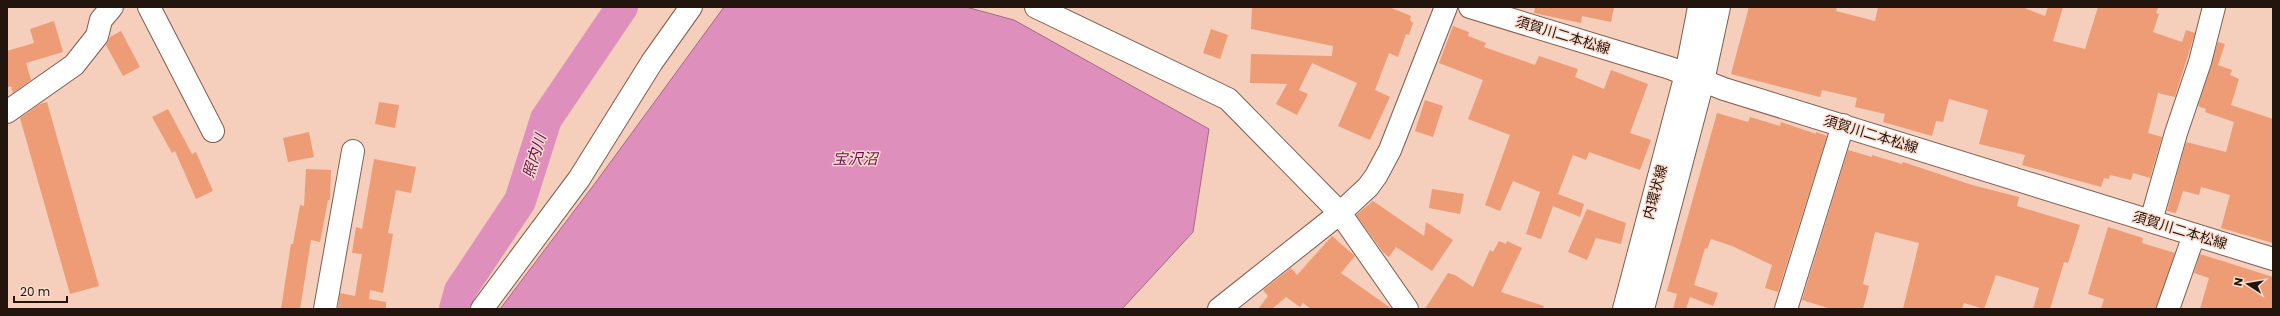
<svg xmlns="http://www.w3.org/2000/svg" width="2280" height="316" font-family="Poppins,'Noto Sans JP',sans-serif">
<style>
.water{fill:#df8fbc;stroke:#a66a88}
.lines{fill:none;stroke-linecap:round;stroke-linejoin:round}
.river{stroke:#df8fbc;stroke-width:32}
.building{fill:#ed9c76}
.minor-casing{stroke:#805d4e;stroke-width:24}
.major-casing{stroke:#805d4e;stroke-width:24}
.minor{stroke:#fff;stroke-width:22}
.major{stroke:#fff;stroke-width:22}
.labels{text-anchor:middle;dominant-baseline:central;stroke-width:3;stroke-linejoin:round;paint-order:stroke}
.street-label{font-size:14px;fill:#22150e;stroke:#fdddcf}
.water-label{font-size:15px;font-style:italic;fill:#6a0a4c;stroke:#fdddcf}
</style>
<rect width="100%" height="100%" fill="#f6cebc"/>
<path class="water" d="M724 7H966L1014 20 1209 129 1193 232 1122 309H500L596 182Z"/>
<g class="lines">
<path class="river" d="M455 309 460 291 520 201 546 119 622 7"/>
</g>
<path class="building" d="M1252 7H1389L1411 16 1410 20 1413 23 1409 35 1406 34 1398 57 1389 53 1375 90 1390 97 1370 140 1338 126 1357 83 1312 63 1299 90 1308 94 1297 115 1276 104 1287 84 1250 83 1251 54 1332 56 1333 46 1251 29Z
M1535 7H1614L1611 22 1582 16 1581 23 1534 13Z
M1749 7H1837L1836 11 1875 21 1878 7H2022L2045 16 2048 7H2063L2053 41 2085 49 2098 7H2158L2156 13 2159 14 2153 32 2182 42 2186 30 2195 33 2175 97 2158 93 2148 133 2162 137 2150 178 2133 173 2131 180 2110 175 2109 179 2104 178 2101 187 2022 165 2025 155 1979 144 1988 110 1949 99 1943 122 1936 121 1932 136 1883 122 1885 114 1855 107 1857 98 1822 90 1820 97 1731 74Z
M54 21 63 52 26 63 31 80 13 93 11 86 7 88V51L34 43 30 29Z
M1453 26 1469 32 1468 36 1486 43 1484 47 1535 65 1539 56 1578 69 1575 77 1604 89 1611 70 1648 84 1630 133 1651 140 1640 170 1589 152 1586 160 1573 155 1558 194 1584 204 1580 217 1553 206 1541 239 1526 234 1540 192 1513 181 1500 211 1485 205 1510 135 1468 119 1483 80 1439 63Z
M1211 29 1228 35 1220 59 1203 53Z
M121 31 140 67 123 76 106 45 110 37Z
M2218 42 2225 44 2218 65 2232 70 2230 75 2239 79 2231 105 2273 119V243L2221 228 2230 195 2201 187 2199 195 2183 191 2176 213 2167 211 2186 142 2226 152 2234 122 2205 112 2206 109 2198 106Z
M1425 100 1443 106 1433 137 1415 131Z
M47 102 99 286 70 294 20 118 40 104Z
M379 102 399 105 395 128 375 124Z
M168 109 192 154 196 152 213 191 196 199 175 151 172 153 152 117Z
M1717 113 1748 122 1750 117 1780 126 1781 122 1816 134V132L1827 136 1778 292 1765 288 1772 265 1732 246 1711 239 1707 249 1705 248 1694 285 1718 293 1713 306 1690 297 1686 309H1673L1677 294 1667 291Z
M309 132 314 157 288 162 283 138Z
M1848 150 1872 157V155L1902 164 1903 162 1972 185 2019 197 2017 206 2080 225 2068 263 2064 262 2050 309H2033L2039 288 1996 275 1984 309 1964 303 1962 309H1903L1919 243 1875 232 1863 284 1869 286 1863 309H1831L1802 300Z
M374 159 416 167 411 193 396 190 388 233 393 234 383 293 370 290 369 299 386 302V309H338L340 293 355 296 362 254 352 253 356 227 362 229Z
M306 169 331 170 330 200H328L320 242 311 240 300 309H281L291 244H293L300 205 304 206Z
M1432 189 1464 194 1460 214 1429 208Z
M1373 201 1424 236 1426 222 1453 240 1432 271 1396 247 1389 257 1383 252 1356 215Z
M1587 209 1626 223 1621 244 1596 238 1587 260 1568 252Z
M2108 227 2143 238 2142 243 2175 253 2156 309H2101L2104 299 2088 294Z
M1332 236 1355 256 1341 273 1392 309H1311L1303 303 1300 307 1286 297 1272 309H1258L1268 296 1263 290 1291 268 1297 275Z
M1499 241 1506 244 1507 241 1522 248 1501 292 1544 306 1543 309H1425L1448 273 1455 275 1473 287 1490 250 1493 252Z
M2200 254 2273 277V309H2200L2209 278 2194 273Z"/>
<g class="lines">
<defs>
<path id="minor" d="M149 7 213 131
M1036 7 1228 99 1340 213 1407 309
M7 112 74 65 97 36 101 20 112 7
M2151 221 2176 133 2200 62 2214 7
M325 309 353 151
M482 309 579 179 652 62 691 7
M1219 309 1340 213 1368 187 1376 176 1390 150 1446 7
M1624 309 1686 74
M1643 309 1703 81
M1786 309 1843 125
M2168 309 2194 235"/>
<path id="major" d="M1470 7 1670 68 1724 89 2273 259
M1686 74 1699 7
M1703 81 1719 7"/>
</defs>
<use href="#minor" class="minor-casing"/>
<use href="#major" class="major-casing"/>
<use href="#minor" class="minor"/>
<use href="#major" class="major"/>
</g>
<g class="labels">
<g class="street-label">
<text transform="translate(1563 35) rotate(17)">須賀川二本松線</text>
<text transform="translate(1871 134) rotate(17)">須賀川二本松線</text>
<text transform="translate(1655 192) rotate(-75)">内環状線</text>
<text transform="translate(2180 230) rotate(17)">須賀川二本松線</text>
</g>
<g class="water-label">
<text transform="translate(534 156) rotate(-73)">照内川</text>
<text x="855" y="158">宝沢沼</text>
</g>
</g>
<rect width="2280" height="316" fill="none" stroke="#22150e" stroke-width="16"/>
<g transform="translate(2248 284) rotate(282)" stroke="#fdddcf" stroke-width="3" paint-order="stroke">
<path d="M0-3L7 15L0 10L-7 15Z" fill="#22150e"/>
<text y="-6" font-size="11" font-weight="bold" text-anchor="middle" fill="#22150e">N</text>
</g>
<path d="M14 296v6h53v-6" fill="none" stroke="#22150e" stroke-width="2"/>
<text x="20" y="296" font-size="12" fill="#22150e" stroke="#fdddcf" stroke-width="3" paint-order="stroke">20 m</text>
</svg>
